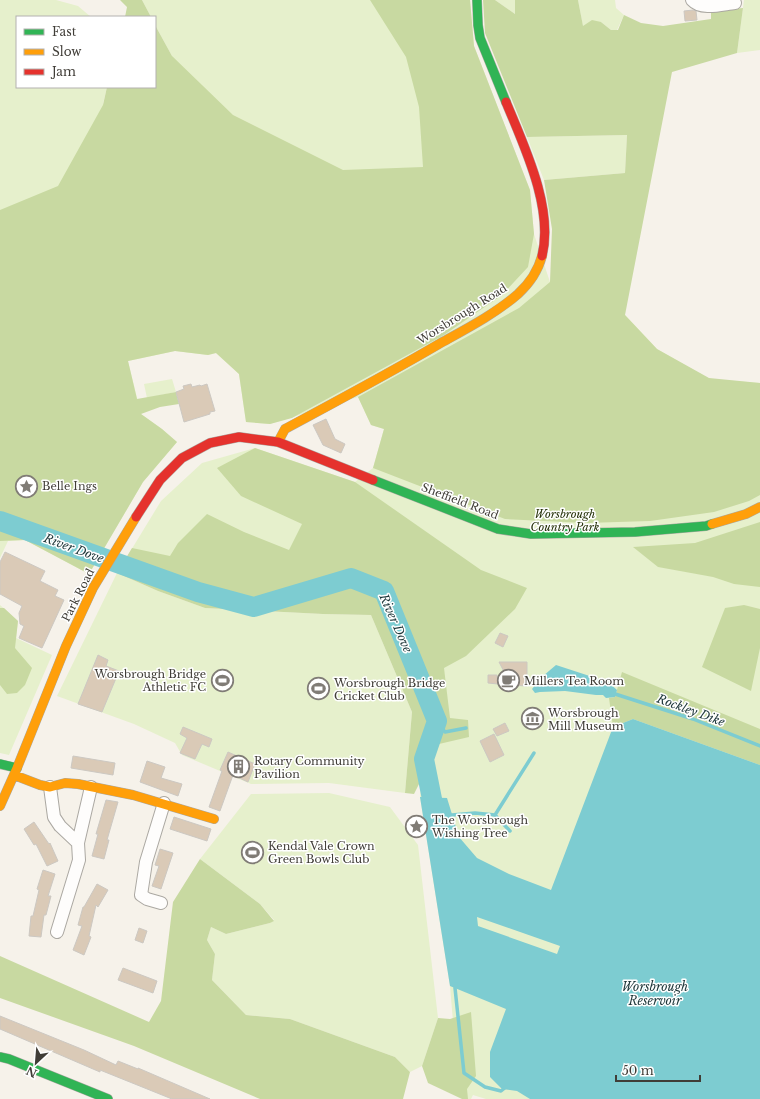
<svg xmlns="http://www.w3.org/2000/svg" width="760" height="1099" font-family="'Libre Baskerville',serif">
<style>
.green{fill:#e6f0cc}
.forest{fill:#c8d9a1}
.water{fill:#7dccd1;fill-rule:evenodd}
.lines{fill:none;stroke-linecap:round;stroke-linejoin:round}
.stream{stroke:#7dccd1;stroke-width:3.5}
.river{stroke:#7dccd1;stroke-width:20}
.building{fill:#dacab7;stroke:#ccc8c2}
.street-casing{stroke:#aba8a2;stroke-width:14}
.fast-casing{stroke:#aba8a2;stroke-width:10}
.slow-casing{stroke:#aba8a2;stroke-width:10}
.jam-casing{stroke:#aba8a2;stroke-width:10}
.street{stroke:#fefdfc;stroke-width:12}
.fast{stroke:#30b455;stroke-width:9}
.slow{stroke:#ff9f0a;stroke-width:9}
.jam{stroke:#e5322d;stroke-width:9}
.labels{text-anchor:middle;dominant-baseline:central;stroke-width:3;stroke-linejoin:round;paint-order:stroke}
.street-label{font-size:11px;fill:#403d37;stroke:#fff}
.poi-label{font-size:11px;fill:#403d37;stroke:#fff;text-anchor:start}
.park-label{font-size:11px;font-style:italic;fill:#26320a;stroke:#fff}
.water-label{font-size:12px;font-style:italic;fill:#1e373a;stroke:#fff}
</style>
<rect width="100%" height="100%" fill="#f6f2ea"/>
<path class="green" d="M0 0H56L78 6 91 17H17V87H107L103 104 155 87 172 56 155 25V17H151L142 0H470L474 46 530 190 534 234 550 282 625 315 657 349 709 379 760 383V1099H486L473 1095 471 1099H462L458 1081 450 986 420 797 424 759 384 591 198 592 122 565 161 501 202 463 255 448 355 482 373 468 384 429 371 425 358 397 270 424 246 422 239 374 216 353 208 355 175 351 128 361 141 414 162 429 177 442 143 482 89 574 25 540 8 541 0 558Z
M495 0H515V14Z
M578 0H615L616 8 624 15 617 30H611L601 22 583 27Z
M744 0H760V50L737 53Z
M627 135 625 173 544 180 527 137Z
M172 379 176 392 147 398 144 384Z
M117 573 158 591 205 608 323 614 371 615 412 712 405 793 329 783 251 784 182 755 175 743 134 724 57 696Z
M0 605 18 621 16 638 52 655 9 755 0 753Z
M329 793 390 807 418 845 438 1018 422 1066 410 1072 395 1057 290 1019 246 1015 212 980 215 954 207 940 211 927 226 934 270 923 274 920 260 904 200 859 251 794Z"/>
<path class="forest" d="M120 0H142L151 17H125L127 7Z
M370 0H470L474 46 530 190 534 234 528 267 502 295 444 335 292 418 270 424 246 422 239 374 216 353 208 355 175 351 128 361 137 399 176 392 179 404 160 407 141 414 162 429 177 442 143 482 89 574 25 540 0 541V210L58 186 103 105 107 87H155V25L172 56 233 115 343 170 423 167 419 107 406 57Z
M483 0H495L515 14V0H578L583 26 592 20 601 22 611 30H618L624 15 641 23 663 26 711 19V11L743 8 737 53 672 72 625 315 657 349 709 378 760 383V495L749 501 714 512 650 521 586 523 505 519 373 468 384 429 371 425 358 397 519 308 550 282 552 229 544 180 625 173 627 135 527 137 485 33Z
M255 448 355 482 481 570 527 588 515 609 466 656 444 668 450 718 468 720 469 737 439 744 414 794 405 793 412 712 371 615 323 614 205 608 158 591 117 573 132 548 170 556 178 543 207 514 244 532 289 550 302 524 241 496 217 468Z
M760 522V587L734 584 713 577 658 567 633 547 695 543Z
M744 605 760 609V648L751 691 702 667 725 608Z
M0 608H4L18 621 15 648 32 668 25 685 17 693 7 694 0 685Z
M622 672 760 729V765L633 719 613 727 609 698 615 697Z
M200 859 260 904 274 921 270 923 226 934 211 927 207 940 215 954 212 980 246 1015 290 1019 395 1057 410 1072 403 1099H260L134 1046 0 998V956L149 1022 161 1001 173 902Z
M471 1012 476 1076 467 1089 468 1099H462L428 1083 422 1066 438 1018 450 1019Z"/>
<path class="water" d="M556 665 608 682 617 690 615 697 606 698 603 695H596L565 691 540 692 535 693 532 689 543 676Z
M633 719 760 765V1099H530L517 1091 502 1089 490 1077V1052L506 1009 450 986 420 797 447 798 459 837 477 858 509 874 551 890 613 727ZM477 917 560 946 557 954 478 926Z"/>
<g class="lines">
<path class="stream" d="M612 693 693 719 760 746
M437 721 445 732 466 728
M447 815H452L475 813 495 815 534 753
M495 815 510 831
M456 984 455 988 464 1073 485 1087 501 1091 506 1087"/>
<path class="river" d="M0 521 198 592 254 607 351 578 384 591 437 721 424 759 437 824"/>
</g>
<path class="building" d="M693 10 696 11 697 20 685 21 684 11Z
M191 384 192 387 200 385 201 386 207 384 215 411 210 412V414L184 422 176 392 184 389 183 386Z
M326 419 335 439 345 444 341 453 323 445 313 425Z
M5 552 45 571 40 581 58 590 55 596 64 600 42 648 19 638 24 626 20 624 19 613 22 606 0 594V562Z
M500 633 508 636 503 647 495 643Z
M98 655 108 660 106 666 119 671 102 712 78 704Z
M499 662H527V686L511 685Z
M488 675H497L498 684 488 683Z
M535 708 541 722 531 728 524 714Z
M505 723 509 731 497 736 493 729Z
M183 727 212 739 209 747 202 744 195 759 180 753 187 738 180 734Z
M494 734 504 755 490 762 480 741Z
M228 752 255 764 248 782 233 775 220 811 209 807 222 771 220 770Z
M73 756 115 763 113 775 71 768Z
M147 761 165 767 161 778 182 784 178 796 140 782Z
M106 800 118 802 107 840H109L104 859 92 856 98 834H96Z
M174 817 211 829 207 841 170 829Z
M34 822 49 844 50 843 58 861 47 866 36 844 34 845 24 829Z
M160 849 173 853 161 889 152 886 159 866 155 865Z
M43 870 55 874 48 896H51L46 915H44L41 937 29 936 31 916H33L39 890 37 889Z
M97 884 108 890 98 907 96 905 89 936 91 937 84 955 73 950 82 926 78 925 83 907H84Z
M139 928 147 931 143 943 135 940Z
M123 968 157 981 153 993 118 980Z
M0 1016 84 1050 116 1065 118 1061 138 1069V1068L210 1099H172L100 1070V1072L0 1029Z"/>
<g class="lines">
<defs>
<path id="street" d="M692 0C702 11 723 4 735 3
M50 787 54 817 60 826 78 843 79 860 57 932
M78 843 91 787
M161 903 147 899 141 895 146 862 164 803"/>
<path id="fast" d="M477 0 478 25 480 38 506 102
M373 480 498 529 531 534 635 532 706 526 712 524
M0 764 17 768
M0 1057 9 1059 108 1099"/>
<path id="slow" d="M278 442 285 429C337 401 388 374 439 344 466 329 495 314 518 294 530 283 538 271 542 256
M712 524 746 514 760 507
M14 775 40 785 50 787 65 783 78 784 133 795 214 819
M0 806 17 768 66 646 93 588 136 517"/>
<path id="jam" d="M506 102C524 146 554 208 542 256
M136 517 160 480 182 458 210 443 239 437 278 442 373 480"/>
</defs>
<use href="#street" class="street-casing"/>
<use href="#fast" class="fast-casing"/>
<use href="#slow" class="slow-casing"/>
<use href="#jam" class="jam-casing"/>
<use href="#street" class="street"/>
<use href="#fast" class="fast"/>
<use href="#slow" class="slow"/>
<use href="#jam" class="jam"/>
</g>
<defs>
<symbol id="sight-ring" viewBox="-11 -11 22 22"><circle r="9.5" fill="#fff" stroke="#807c76" stroke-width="1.5"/><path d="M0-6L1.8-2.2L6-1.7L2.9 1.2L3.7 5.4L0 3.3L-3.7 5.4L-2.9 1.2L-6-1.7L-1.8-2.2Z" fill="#807c76"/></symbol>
<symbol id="stadium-ring" viewBox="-11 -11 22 22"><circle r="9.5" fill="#fff" stroke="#807c76" stroke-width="1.5"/><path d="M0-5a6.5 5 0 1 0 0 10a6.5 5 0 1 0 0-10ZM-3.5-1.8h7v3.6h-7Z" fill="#807c76"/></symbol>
<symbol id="cafe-ring" viewBox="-11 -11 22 22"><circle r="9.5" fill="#fff" stroke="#807c76" stroke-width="1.5"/><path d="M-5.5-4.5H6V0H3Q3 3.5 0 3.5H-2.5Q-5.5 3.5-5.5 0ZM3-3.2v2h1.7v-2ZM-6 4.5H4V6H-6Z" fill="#807c76"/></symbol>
<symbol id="museum-ring" viewBox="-11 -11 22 22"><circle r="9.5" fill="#fff" stroke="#807c76" stroke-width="1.5"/><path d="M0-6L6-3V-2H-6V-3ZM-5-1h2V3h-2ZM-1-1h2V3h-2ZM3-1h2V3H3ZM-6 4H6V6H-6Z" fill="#807c76"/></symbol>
<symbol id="building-ring" viewBox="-11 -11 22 22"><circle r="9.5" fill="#fff" stroke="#807c76" stroke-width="1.5"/><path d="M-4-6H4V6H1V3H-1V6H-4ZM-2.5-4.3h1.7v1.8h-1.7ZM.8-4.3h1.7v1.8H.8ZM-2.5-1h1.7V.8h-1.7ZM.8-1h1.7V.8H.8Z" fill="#807c76"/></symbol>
</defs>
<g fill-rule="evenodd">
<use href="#sight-ring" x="14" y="474" width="25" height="25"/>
<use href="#stadium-ring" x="210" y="668" width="25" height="25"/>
<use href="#cafe-ring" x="496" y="668" width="25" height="25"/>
<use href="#stadium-ring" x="306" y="676" width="25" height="25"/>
<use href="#museum-ring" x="520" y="706" width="25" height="25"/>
<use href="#building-ring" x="226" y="754" width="25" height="25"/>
<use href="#sight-ring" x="404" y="814" width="25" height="25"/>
<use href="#stadium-ring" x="240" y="840" width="25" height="25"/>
</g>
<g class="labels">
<g class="street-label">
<text transform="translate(462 314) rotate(-32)">Worsbrough Road</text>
<text transform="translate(460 501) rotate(21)">Sheffield Road</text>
<text transform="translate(78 595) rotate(-63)">Park Road</text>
</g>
<g class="poi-label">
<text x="42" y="486">Belle Ings</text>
<text x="206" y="674" text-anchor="end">Worsbrough Bridge<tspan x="206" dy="13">Athletic FC</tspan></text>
<text x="524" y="681">Millers Tea Room</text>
<text x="334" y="683">Worsbrough Bridge<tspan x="334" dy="13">Cricket Club</tspan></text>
<text x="548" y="713">Worsbrough<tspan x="548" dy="13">Mill Museum</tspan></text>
<text x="254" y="761">Rotary Community<tspan x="254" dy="13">Pavilion</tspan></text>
<text x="432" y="820">The Worsbrough<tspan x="432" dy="13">Wishing Tree</tspan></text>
<text x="268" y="846">Kendal Vale Crown<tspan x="268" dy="13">Green Bowls Club</tspan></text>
</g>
<g class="park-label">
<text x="565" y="514">Worsbrough<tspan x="565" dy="13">Country Park</tspan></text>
</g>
<g class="water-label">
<text transform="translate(74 548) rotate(20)">River Dove</text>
<text transform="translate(396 623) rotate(66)">River Dove</text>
<text transform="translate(691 710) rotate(20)">Rockley Dike</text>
<text x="655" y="986">Worsbrough<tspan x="655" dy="14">Reservoir</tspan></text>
</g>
</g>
<rect x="16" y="16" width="140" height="72" fill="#ffffff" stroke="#b3b1af"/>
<rect x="24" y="29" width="20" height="6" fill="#30b455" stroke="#b3b1af"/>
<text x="52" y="36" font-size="12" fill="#403d37">Fast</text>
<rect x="24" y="49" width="20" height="6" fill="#ff9f0a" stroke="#b3b1af"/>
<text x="52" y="56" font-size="12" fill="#403d37">Slow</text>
<rect x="24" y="69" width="20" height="6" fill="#e5322d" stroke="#b3b1af"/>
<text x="52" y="76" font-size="12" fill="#403d37">Jam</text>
<g transform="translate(36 1063) rotate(206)" stroke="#ffffff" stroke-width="3" paint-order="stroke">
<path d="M0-3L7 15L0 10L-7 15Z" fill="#403d37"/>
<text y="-6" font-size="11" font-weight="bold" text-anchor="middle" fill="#403d37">N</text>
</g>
<path d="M616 1075v6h84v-6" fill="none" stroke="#403d37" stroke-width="2"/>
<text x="622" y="1075" font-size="12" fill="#403d37" stroke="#ffffff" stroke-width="3" paint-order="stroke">50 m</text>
</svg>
